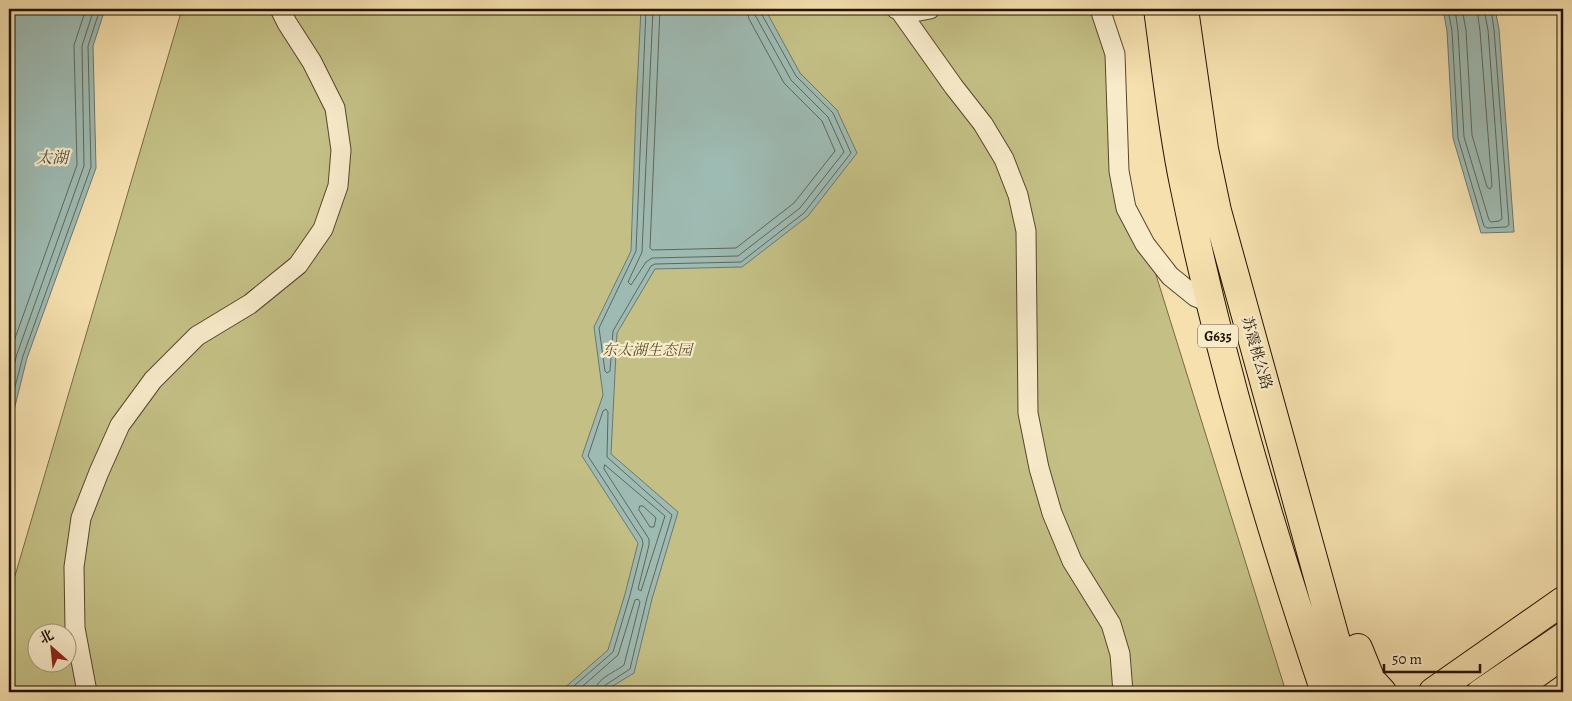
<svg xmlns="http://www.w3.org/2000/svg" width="1572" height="701" font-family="Alegreya,'Noto Serif SC',serif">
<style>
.green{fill:#c4c085;stroke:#746a44;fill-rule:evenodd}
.water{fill:#9ebbb3;stroke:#6d786c}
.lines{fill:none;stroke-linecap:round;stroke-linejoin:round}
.shore{stroke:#60675a;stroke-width:1}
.minor-casing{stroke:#58462d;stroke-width:21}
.major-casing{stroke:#231302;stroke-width:26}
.highway-casing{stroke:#231302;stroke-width:30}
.minor{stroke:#f8ebca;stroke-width:19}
.major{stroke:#f5e0ae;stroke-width:24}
.highway{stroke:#f5e0ae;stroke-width:28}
.labels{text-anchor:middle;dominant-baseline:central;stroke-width:4.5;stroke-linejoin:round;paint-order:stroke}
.shield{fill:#f8ebca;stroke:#63543e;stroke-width:1}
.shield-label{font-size:14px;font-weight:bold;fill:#231302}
.park-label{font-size:15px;font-style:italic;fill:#5b5030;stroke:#f8ebca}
.street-label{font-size:15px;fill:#231302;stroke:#f8ebca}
.water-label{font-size:16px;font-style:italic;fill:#4e4e40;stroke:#f8ebca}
</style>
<rect width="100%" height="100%" fill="#f5e0ae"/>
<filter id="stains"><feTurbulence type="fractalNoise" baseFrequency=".004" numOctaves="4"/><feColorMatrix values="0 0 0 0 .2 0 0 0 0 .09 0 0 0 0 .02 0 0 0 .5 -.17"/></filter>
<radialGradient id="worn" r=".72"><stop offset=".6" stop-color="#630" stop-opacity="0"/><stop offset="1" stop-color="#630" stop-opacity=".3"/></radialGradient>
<path class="green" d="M182 9H1108L1128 185 1286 692H9V596ZM38 634H68V664H38Z"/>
<path class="water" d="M9 9H105L93 46 96 168 27 358 9 430Z
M641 9H765L800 73 837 110 857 153 808 216 742 267 655 269 617 333 611 454 678 512 652 599 634 673 603 692H556L562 690 608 650 625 594 638 543 582 456 603 395 594 327 631 251 636 108Z
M1443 9H1495L1499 29 1514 232 1481 233 1453 138 1447 31Z"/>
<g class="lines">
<path class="shore" d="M646 9 636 251 599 328 605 371 607 373 610 371 613 331 651 266 655 264 741 262 804 213 851 153 833 113 796 76 761 13V9
M653 9 642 252 628 282 631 285 646 262 652 258 738 256 800 208 844 152 828 117 791 80 755 15 754 9
M660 9 650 248 652 250 736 248 794 203 835 151 822 121 784 83 749 19 747 9
M1448 9 1452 31 1458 138 1484 226 1487 228 1506 227 1509 225 1494 30 1491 9
M1455 9 1458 31 1464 137 1489 220 1491 222 1499 221 1502 219 1488 30 1484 9
M1462 9 1466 30 1472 135 1487 187 1490 189 1492 186 1480 31 1477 9
M9 355 77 165 74 45 86 9
M9 385 17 354 84 166 82 46 94 9
M9 410 23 356 91 167 88 46 100 9
M605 465 665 516 641 591 638 589 649 545V539L604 469Z
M640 506H643L656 518 654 527H650L639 510Z
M567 692 613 652 630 595 643 544 642 539 588 456 603 411 606 409 608 412 607 457 672 515 647 598 630 669 604 686 602 692
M576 692 618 655 635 600 638 599 640 602 624 665C614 673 596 678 595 692"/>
<defs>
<path id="minor" d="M896 9 914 12 930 9
M1100 9 1115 54 1119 171 1126 208 1145 244 1170 276 1196 297 1211 303
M900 11 954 87 983 124 1004 159 1018 195 1026 231 1028 413 1039 468 1052 513 1072 561 1111 624 1120 654 1123 692
M87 692 75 628 74 567 81 518 99 472 120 425 153 380 197 336 250 304 298 265 323 229 338 186 341 150 335 108 312 62 287 23 280 9"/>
<path id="major" d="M1479 692 1563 635
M1514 692 1563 657"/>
<path id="highway" d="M1158 9C1166 67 1172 127 1184 184 1219 357 1269 525 1325 692
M1184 9 1204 149 1217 211 1335 638 1355 692
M1358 648 1371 680 1382 692
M1433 692 1563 601"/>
</defs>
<use href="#minor" class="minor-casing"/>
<use href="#major" class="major-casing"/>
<use href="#highway" class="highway-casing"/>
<use href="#minor" class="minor"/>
<use href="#major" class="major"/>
<use href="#highway" class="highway"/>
</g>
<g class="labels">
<rect class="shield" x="1198" y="324.5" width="40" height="23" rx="4"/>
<g class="shield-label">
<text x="1218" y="336">G635</text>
</g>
<g class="park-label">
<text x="647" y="350">东太湖生态园</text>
</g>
<g class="street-label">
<text transform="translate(1257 353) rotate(74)">苏震桃公路</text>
</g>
<g class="water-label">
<text x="52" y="158">太湖</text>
</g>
</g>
<rect width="1572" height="701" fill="none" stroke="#f5e0ae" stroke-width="30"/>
<rect x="10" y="10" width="1552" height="681" fill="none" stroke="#231302" stroke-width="2.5"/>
<rect x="15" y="15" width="1542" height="671" fill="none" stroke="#231302"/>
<g transform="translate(52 648) rotate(333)"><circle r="24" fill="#f8ebca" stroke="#a3957a"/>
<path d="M0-4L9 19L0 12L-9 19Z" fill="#8f2418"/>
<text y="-8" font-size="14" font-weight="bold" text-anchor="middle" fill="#231302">北</text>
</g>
<path d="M1384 664v8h96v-8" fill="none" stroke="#231302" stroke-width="2.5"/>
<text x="1392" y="664" font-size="15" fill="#231302" stroke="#f8ebca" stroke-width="4" paint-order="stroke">50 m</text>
<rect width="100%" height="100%" filter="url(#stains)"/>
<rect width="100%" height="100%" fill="url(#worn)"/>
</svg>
